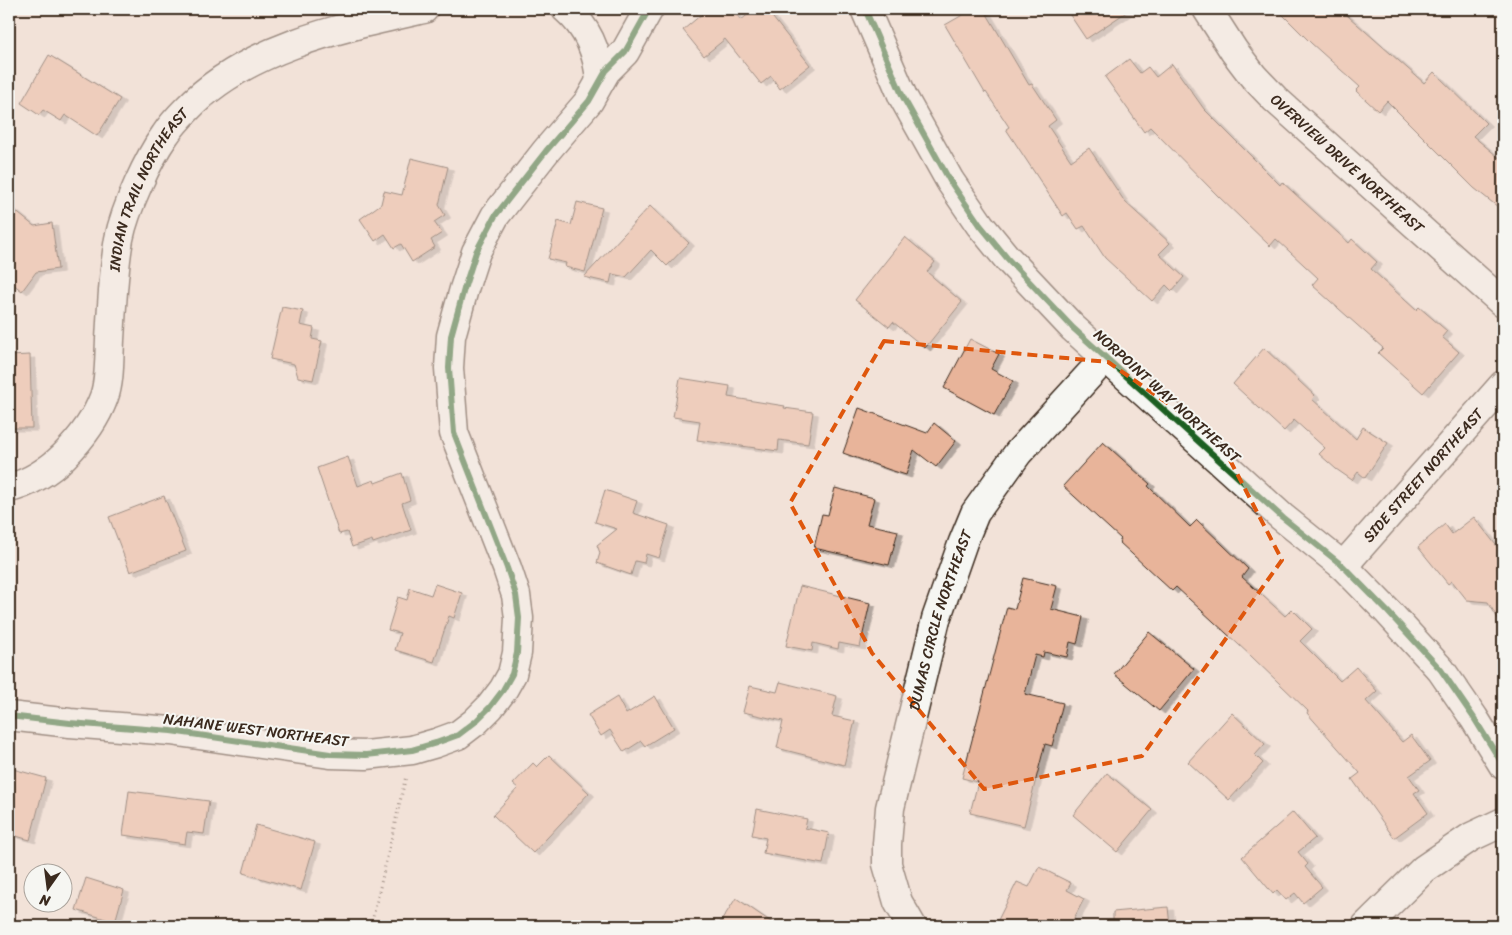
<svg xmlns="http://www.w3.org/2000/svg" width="1512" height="935" font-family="Sriracha,sans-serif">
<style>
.building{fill:#e8b49a;stroke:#3b2a1e;filter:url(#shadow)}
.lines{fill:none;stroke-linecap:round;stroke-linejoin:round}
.minor-casing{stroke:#3b2a1e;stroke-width:31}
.tertiary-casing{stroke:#3b2a1e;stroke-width:31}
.path{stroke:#3b2a1e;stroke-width:3;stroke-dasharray:1 4;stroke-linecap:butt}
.minor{stroke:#f6f6f2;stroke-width:28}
.tertiary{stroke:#f6f6f2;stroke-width:28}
.cycleway-casing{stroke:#f6f6f2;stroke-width:9}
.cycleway{stroke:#1b5e20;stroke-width:6}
.marked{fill:none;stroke:#df570d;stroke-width:4;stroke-dasharray:10 6;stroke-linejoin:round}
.labels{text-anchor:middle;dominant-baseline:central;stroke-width:4;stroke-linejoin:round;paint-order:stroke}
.street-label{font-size:15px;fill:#3b2a1e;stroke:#f6f6f2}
</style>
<defs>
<filter id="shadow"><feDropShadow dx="5.5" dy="3" stdDeviation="0" flood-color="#0004"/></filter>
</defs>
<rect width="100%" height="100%" fill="#f2e2d8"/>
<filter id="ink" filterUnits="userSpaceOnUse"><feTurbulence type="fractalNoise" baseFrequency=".02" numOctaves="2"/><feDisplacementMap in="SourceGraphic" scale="10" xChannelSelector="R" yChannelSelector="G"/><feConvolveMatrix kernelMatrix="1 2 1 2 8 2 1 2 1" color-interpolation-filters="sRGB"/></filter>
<g filter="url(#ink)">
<path class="building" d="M708 9H732L741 20 755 9H766L810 65 780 89 771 76 761 84 725 39 704 56 683 30Z
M973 9H984L1029 85 1032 84 1056 120 1048 126 1071 161 1089 148 1125 202 1170 243 1159 254 1184 277 1172 291 1166 285 1152 301 1105 258 1084 226 1078 229 1067 213 1063 216 1006 129 1009 127 986 92 985 93 945 25Z
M1066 9H1131L1086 39Z
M1277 9H1340L1424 83 1434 72 1486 123 1473 136 1503 161V211L1474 188 1387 101 1378 111 1356 91 1360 87 1311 43Z
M49 55 120 99 97 136 65 115 61 121 43 110 39 115 21 103Z
M1129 59 1140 73 1148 67 1156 77 1172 64 1204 109 1280 185 1282 182 1349 243 1352 239 1377 262 1371 269 1416 310 1419 307 1447 331 1442 337 1459 352 1423 393 1378 353 1383 348 1312 285 1318 278 1276 239 1270 246 1218 196 1150 127 1144 132 1105 77Z
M411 158 448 167 439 205 445 215 434 222 442 233 431 240 435 247 412 262 401 244 394 248 385 234 375 241 360 219 381 204 384 191 402 195Z
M577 202 602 208 585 272 565 267 566 263 548 259 558 221 571 225Z
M9 206 34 226 52 223 58 269 36 272 22 291 9 281Z
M650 206 689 243 667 266 651 250 626 277 612 274 610 283 584 277Z
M905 237 935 262 927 272 962 302 925 348 893 322 889 327 855 300Z
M282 307 303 311 300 325 314 328 312 339 322 341 313 380 298 377 294 364 270 359Z
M970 339 999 354 991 369 1013 381 994 415 944 388Z
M1264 348 1315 396 1312 399 1356 439 1363 427 1388 443 1365 478 1358 472 1352 480 1336 469 1319 454 1325 448 1294 420 1284 431 1233 384Z
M30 355 32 428H9V356Z
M680 378 730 386 728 397 785 406 784 408 813 412 808 444 779 440 778 451 697 440 700 421 673 417Z
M859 408 927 433 934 423 956 441 936 467 914 450 906 475 890 470 843 453Z
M1103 442 1150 484 1148 486 1190 527 1197 520 1248 569 1242 577 1285 616 1292 609 1312 629 1300 641 1340 681 1356 667 1377 691 1366 701 1402 742 1411 735 1430 761 1409 776 1419 790 1414 793 1428 813 1394 838 1352 779 1360 773 1307 713 1308 711 1251 656 1176 587 1172 591 1119 542 1121 539 1063 486Z
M348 457 358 486 374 480 375 483 402 473 410 500 402 503 411 530 373 543 372 540 352 547 347 532 339 534 317 468Z
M835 488 874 498 867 524 898 531 889 565 814 548 822 514 828 515Z
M605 490 637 501 633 513 669 525 659 558 646 554 644 563 635 561 631 575 597 563 600 553 597 545 617 529 595 522Z
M164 496 186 551 130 572 109 517Z
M1474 517 1503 554V627L1488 602 1467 600 1452 581 1448 584 1418 547 1445 524 1452 534Z
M1023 578 1057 586 1051 609 1083 617 1077 644 1070 642 1067 657 1044 652 1043 657 1035 655 1025 694 1063 703 1052 746 1045 744 1024 826 970 813 978 782 962 778 1007 607 1015 609Z
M435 584 462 593 454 618 449 616 434 662 395 650 400 633 388 630 398 597 407 600 410 588 431 595Z
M800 586 870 603 860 647 839 643 838 649 813 643 812 651 786 646Z
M1149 632 1194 669 1159 711 1114 674Z
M780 682 837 696 832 716 855 721 844 765 777 748 783 721 743 712 750 686 777 692Z
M655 696 674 728 645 746 641 741 624 752 610 730 601 736 588 715 617 697 626 714Z
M1232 713 1265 744 1255 755 1263 763 1229 800 1188 762Z
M549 755 589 793 533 853 493 815 518 788 513 784 533 763 537 767Z
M9 768 46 778 30 840 9 834Z
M1107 773 1152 810 1117 852 1073 815Z
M129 791 209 801 204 834 187 832 185 844 123 835Z
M757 809 807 819 805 828 829 833 823 864 763 853 766 838 752 835Z
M1293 812 1315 838 1298 852 1308 864 1305 867 1322 887 1303 903 1295 893 1286 900 1277 890 1273 894 1242 857Z
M256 825 315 842 301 890 243 873Z
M1039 867 1071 883 1067 890 1084 899 1070 926H995L1017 882 1029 887Z
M86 878 124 890 115 922 76 910Z
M736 898 777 926H718Z
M1168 907 1170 926H1113V912Z"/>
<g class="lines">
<defs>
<g id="minor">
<path d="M566 9C588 28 598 52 600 81"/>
<path id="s1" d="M1207 9 1234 51 1253 76 1275 99 1503 303"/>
<path id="s2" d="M9 488C28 484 50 470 64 456 81 439 96 419 104 397 110 381 109 358 110 340 112 307 113 272 119 239 125 209 148 159 165 135 171 126 179 117 187 109 246 47 344 27 424 9"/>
<path id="s3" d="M1343 566 1503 385"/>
<path d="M9 716 70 723 171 731 330 754 366 755 412 750 436 743 458 735 475 722 490 707 503 690 512 674 517 653 519 618 516 595 507 568 454 433 449 368 451 336 464 289 476 252 495 216 546 151 589 101 606 71 625 52 649 9"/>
<path id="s4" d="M912 926 898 902 887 864V844L890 808 936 619 963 542 975 513 1018 453 1105 358"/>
<path d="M1366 926 1424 869 1471 837 1503 822"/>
</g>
<path id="tertiary" d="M865 9 903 97 950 181 980 225 1007 258 1073 328 1282 517 1343 566 1388 612 1441 670 1474 718 1503 765"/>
</defs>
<use href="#minor" class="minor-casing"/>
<use href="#tertiary" class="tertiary-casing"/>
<path class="path" d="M371 926 406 776"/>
<use href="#minor" class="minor"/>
<use href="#tertiary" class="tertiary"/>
<defs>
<path id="cycleway" d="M865 9 903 97 950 181 980 225 1007 258 1073 328 1282 517 1343 566 1388 612 1441 670 1474 718 1503 765
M9 716 70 723 171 731 330 754 366 755 412 750 436 743 458 735 475 722 490 707 503 690 512 674 517 653 519 618 516 595 507 568 454 433 449 368 451 336 464 289 476 252 495 216 546 151 589 101 606 71 625 52 649 9"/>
</defs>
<use href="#cycleway" class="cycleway-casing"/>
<use href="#cycleway" class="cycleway"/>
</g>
</g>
<path d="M0 0H1512V935H0ZM884 341 1108 362 1219 439 1282 560 1142 756 984 789 872 653 790 503Z" fill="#f2e2d8" fill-opacity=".55" fill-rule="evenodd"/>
<path class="marked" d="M884 341 1108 362 1219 439 1282 560 1142 756 984 789 872 653 790 503Z"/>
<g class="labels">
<g class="street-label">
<text stroke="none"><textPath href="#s1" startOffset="210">OVERVIEW DRIVE NORTHEAST</textPath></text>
<text stroke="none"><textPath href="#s2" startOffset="352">INDIAN TRAIL NORTHEAST</textPath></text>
<text transform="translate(1167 396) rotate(42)">NORPOINT WAY NORTHEAST</text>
<text stroke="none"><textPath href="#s3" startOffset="121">SIDE STREET NORTHEAST</textPath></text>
<text stroke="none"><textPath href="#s4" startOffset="318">DUMAS CIRCLE NORTHEAST</textPath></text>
<text transform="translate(256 730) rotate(7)">NAHANE WEST NORTHEAST</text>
</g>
</g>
<rect width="1512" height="935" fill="none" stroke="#f6f6f2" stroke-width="30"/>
<rect x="15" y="15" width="1482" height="905" fill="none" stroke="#3b2a1e" stroke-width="2" filter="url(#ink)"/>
<g transform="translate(48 888) rotate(194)"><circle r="24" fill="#f6f6f2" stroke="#aba49d"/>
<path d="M0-4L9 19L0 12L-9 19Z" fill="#3b2a1e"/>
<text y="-8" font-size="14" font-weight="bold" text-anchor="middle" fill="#3b2a1e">N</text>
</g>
</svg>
